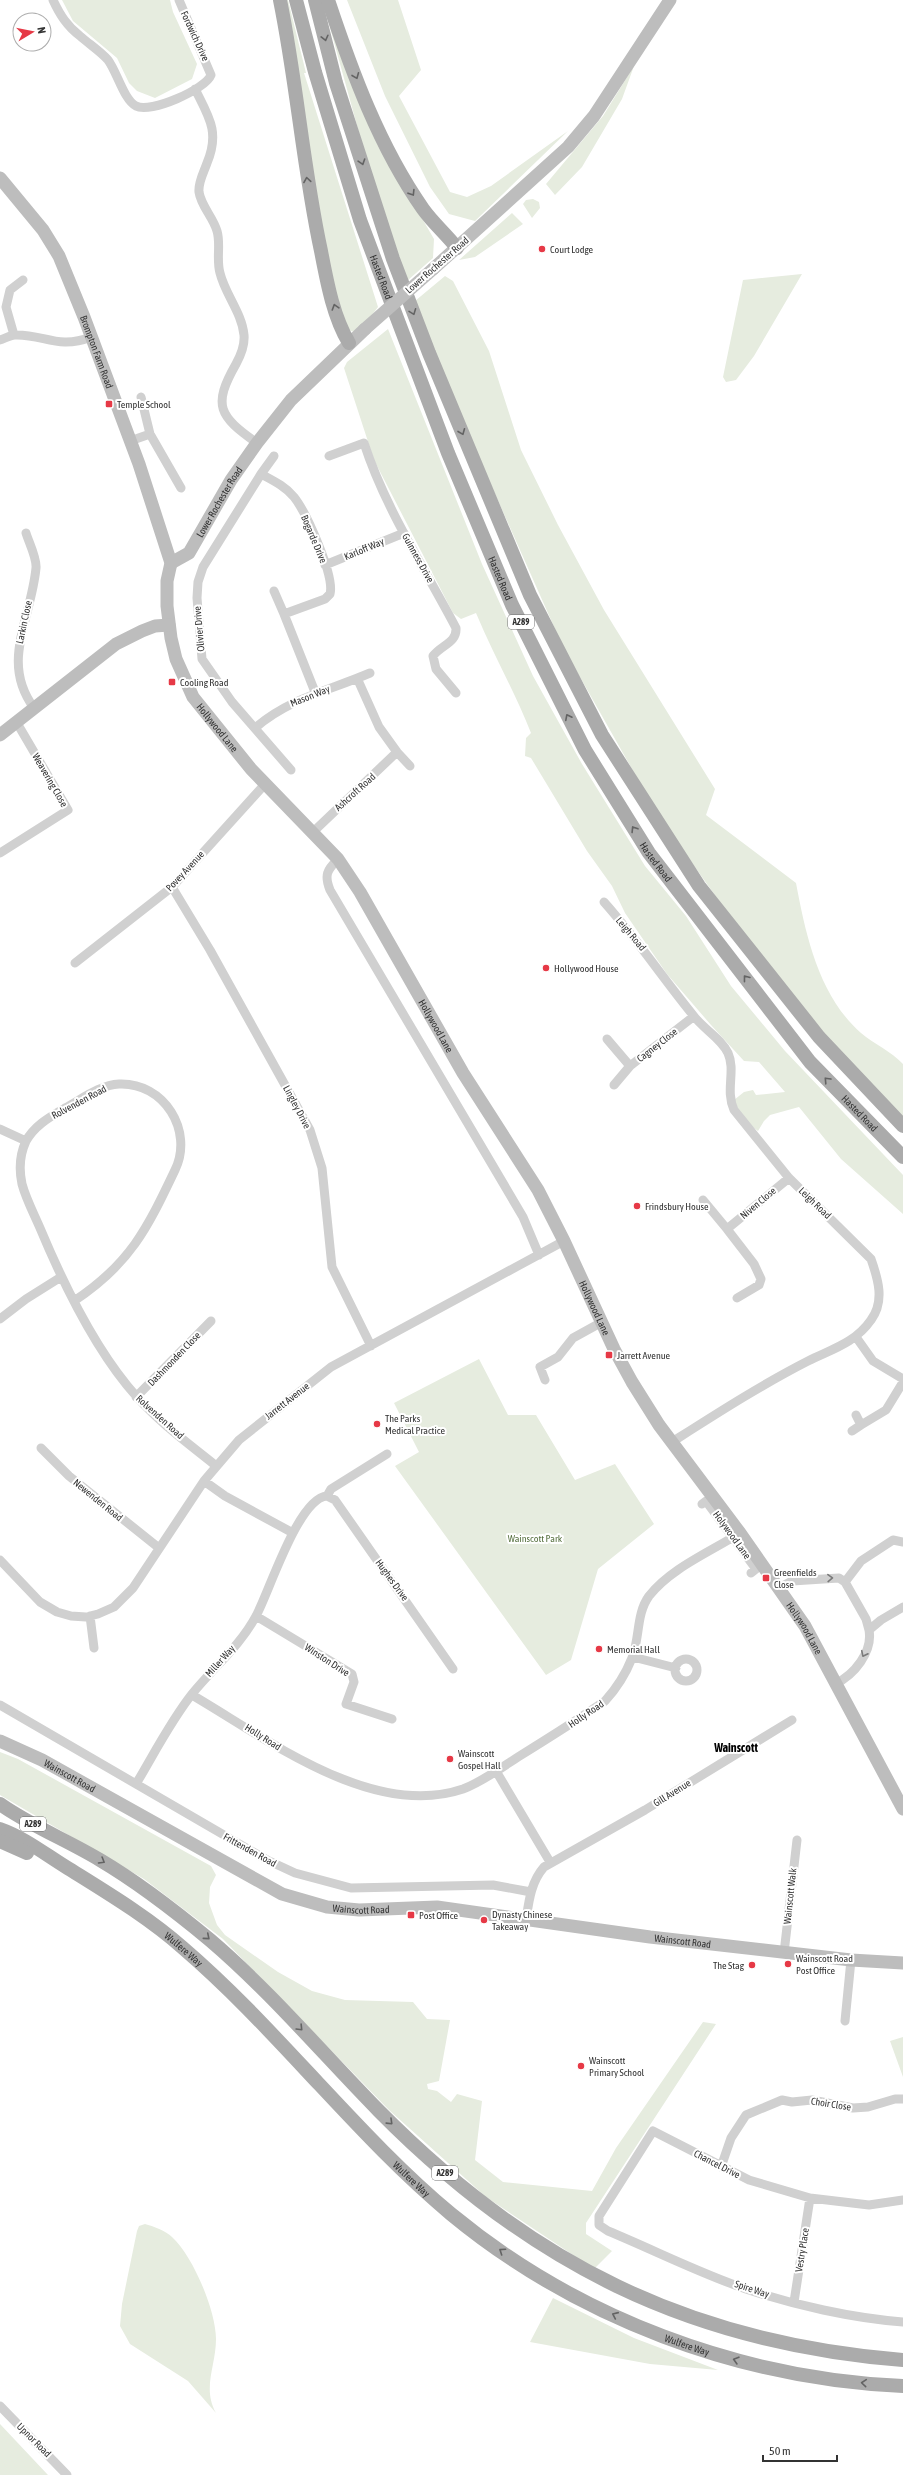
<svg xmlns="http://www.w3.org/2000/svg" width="903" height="2475" font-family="'Asap Condensed',sans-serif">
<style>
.green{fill:#e6ecdf}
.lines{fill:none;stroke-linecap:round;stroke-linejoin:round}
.street{stroke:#d0d0d0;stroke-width:9}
.secondary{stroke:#bdbdbd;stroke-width:13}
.primary{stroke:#ababab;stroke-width:14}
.secondary-bridge{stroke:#bdbdbd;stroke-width:13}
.oneway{stroke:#636363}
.oneway2{stroke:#7a7a7a}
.poi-dot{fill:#e63946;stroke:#fff;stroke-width:1.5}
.labels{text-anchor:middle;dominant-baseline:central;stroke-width:4;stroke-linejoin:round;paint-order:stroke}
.shield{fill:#fff;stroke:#707070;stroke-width:1}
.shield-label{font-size:9px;font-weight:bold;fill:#333}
.street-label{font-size:10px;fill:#333;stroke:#fff}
.poi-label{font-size:10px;fill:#333;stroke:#fff;text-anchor:start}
.park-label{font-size:10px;fill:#56703f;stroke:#fff}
.quarter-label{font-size:12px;font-weight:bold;fill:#000;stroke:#fff}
</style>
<rect width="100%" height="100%" fill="#fff"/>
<path class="green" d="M62 0H170L173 12 197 64 192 79 155 98 137 91 129 83 117 58 73 21Z
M284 0H288L306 73H304L378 307 362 328 354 332 343 328 332 294Z
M347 0H398L421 70 399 96 450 192 467 197 491 186 568 131 475 221 449 214 430 187 385 96Z
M326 13 395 172 434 239 433 258 407 281 369 169Z
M634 66 622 99 582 167 555 195 546 184 603 116Z
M533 199 539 202 540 208 532 218 523 204 526 200Z
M512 213 523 224 475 257 459 260Z
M802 274 754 356 736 380 726 382 723 377 743 280Z
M445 276 453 281 489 351 521 450 558 525 604 610 715 789 706 815 796 883C806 936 819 996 861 1033 874 1044 891 1051 903 1064V1120L814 1023 746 939 658 815 563 647 464 424 415 301Z
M388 329 482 564 533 676 582 764 645 866 686 916 731 986 785 1051 903 1175V1214L841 1159 799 1107 770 1115 764 1121 758 1131C747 1123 739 1114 734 1100L744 1092 753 1090 756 1095 785 1092 759 1062 744 1061 711 1025 667 974 625 913 612 886 587 851 531 758 525 756 526 738 531 733C515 692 493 654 476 613L461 619 453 613 374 460 344 368 347 362Z
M479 1359 508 1415H536L575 1480 615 1464 654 1524 598 1569 571 1660 546 1675 395 1466 419 1452 394 1403Z
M0 1752 18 1759 211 1866 216 1875 210 1887 209 1903 217 1925 225 1935 278 1972 312 1991 345 2000 413 2002 427 2019 450 2020 439 2081 427 2084 428 2089 437 2091 451 2102 457 2094 482 2101 475 2160 503 2182 592 2191 616 2148 703 2022 716 2024 586 2223V2234L612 2251 594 2269 486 2197 389 2110 223 1939 144 1879 0 1795Z
M903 2037V2077L890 2041Z
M145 2224C153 2226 166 2231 172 2237 193 2256 216 2311 216 2339 216 2366 202 2388 216 2413L188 2381 130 2344 120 2326 122 2304 137 2231 139 2226Z
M553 2298 634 2338 718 2370 650 2364 530 2342Z
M0 2424 48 2475H0Z"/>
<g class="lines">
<path class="street" d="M53 0C60 15 67 26 80 36 89 44 100 51 108 60 117 72 124 100 136 106 150 114 206 89 211 75L179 0
M195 89C209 117 220 132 207 163 204 172 198 182 199 192 201 206 213 217 217 231 221 244 216 259 220 273 225 294 242 313 244 335 245 346 241 355 236 364 212 406 219 416 257 443
M14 335 6 307 10 290 23 280
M0 340C4 339 10 335 15 335 44 334 58 350 91 337
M141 397 150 434
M130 441 150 434 181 488
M274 456 261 474C272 480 285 486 294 497 306 512 335 576 330 594L325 599 284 614 315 692
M329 456 364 443C385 508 424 567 456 628 457 643 441 645 433 656L436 669 456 693
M261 474 203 567 198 582 197 598 202 659 232 702 291 770
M26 533C29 543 37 558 36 568 31 620 0 662 34 708
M325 565 404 533
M274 591 284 614
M255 728C290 698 328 691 370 673
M397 752 410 766
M313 832 397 752 379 727 357 678
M0 853 68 810 17 723
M338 859C327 870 324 875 330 890L523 1217 539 1255
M172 887 210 950 310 1130 322 1168 332 1267 371 1346
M604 902C637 939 662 977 693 1015 703 1029 721 1038 728 1053 736 1071 725 1090 734 1110L789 1178 871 1259C878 1279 885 1301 871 1320 855 1343 832 1349 808 1361 761 1385 716 1414 672 1442
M75 963 172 887 266 783
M607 1039 630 1066 693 1017
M614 1085 630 1066
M0 1129 26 1141
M703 1200 727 1229 789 1178
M727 1229 754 1264 761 1279 759 1285 737 1298
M74 1301C130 1264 147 1229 175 1170 194 1131 164 1082 119 1084 100 1085 82 1099 65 1108 50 1117 35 1125 26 1141 20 1154 19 1170 22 1184 26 1199 34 1214 40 1228 63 1283 98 1354 137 1397 160 1423 189 1444 215 1465
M0 1319 26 1299 61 1277
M856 1337 873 1361 903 1379
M545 1380 540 1367 558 1357 573 1338 602 1322
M136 1397 211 1321
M856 1415 861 1425 886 1410 903 1382
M852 1431 861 1425
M41 1448 69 1476 159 1548
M204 1481 225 1496 293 1533
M327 1496 335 1500 453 1669
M702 1504 706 1501 756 1569 751 1573
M0 1560 40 1602 57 1612 71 1616 86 1617 98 1614 114 1607 133 1588 204 1481 239 1440 331 1367 564 1241
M845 1582 866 1619 869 1630
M779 1588 792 1581 839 1578 845 1582 861 1561 893 1540 903 1542
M90 1616 94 1648
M256 1616 352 1674 354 1682 346 1704 392 1719
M633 1657 676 1668
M675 1670a11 11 0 1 1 22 0a11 11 0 1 1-22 0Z
M835 1684C854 1675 873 1652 869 1630L881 1620 903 1607
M192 1695C266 1738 372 1820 463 1789 482 1782 501 1768 518 1757 547 1739 576 1721 605 1701 616 1689 626 1673 632 1658 640 1638 636 1614 649 1596 671 1568 710 1552 740 1533
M0 1705 267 1860 295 1873 351 1888 493 1885 531 1892
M496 1771 550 1862
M136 1784C154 1754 170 1722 192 1694 213 1668 240 1646 256 1616 269 1593 298 1498 327 1496L331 1489 387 1454
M526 1920C529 1900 531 1882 544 1867L645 1810 792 1720
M784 1953 797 1840
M845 2021 851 1960
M721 2167 731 2138 746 2115 782 2100 792 2102 812 2100 853 2108 868 2107 895 2099H903
M903 2200 869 2205 810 2198 749 2180 653 2131 599 2216V2225L608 2231C654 2250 699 2273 746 2289 794 2305 852 2318 903 2322
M794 2302 810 2198
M0 2406 67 2475"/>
<g class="secondary">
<path id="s1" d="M0 178 43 230 59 256 84 317 139 464 171 563 167 581V606L171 638 176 659 193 697 251 769 338 859 360 892 463 1073 538 1190 564 1241 614 1349 632 1382 659 1425 740 1533 805 1626 903 1809"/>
<path d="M433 269 568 147 594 116 670 0"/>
<path id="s2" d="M171 563 189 553 231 480 257 443 291 400 365 329"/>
<path d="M0 735 116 644 142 631 155 626 169 625"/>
<path id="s3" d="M0 1741 42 1760 282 1894 327 1907 359 1910 437 1907 650 1937 851 1960 903 1963"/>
</g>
<g class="primary">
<path d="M280 0C297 83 303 168 321 251 327 282 333 316 349 343"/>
<path id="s4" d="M296 0 315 72 360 220 448 453 512 605 585 750 649 853 810 1062 903 1157"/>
<path d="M315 0 336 83 393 259 429 353 530 595 602 735 699 886 819 1037 903 1126"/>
<path d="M328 0C352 72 379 146 423 209 433 223 446 234 457 248"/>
<path d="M0 1804C31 1826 67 1840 100 1860 139 1883 175 1911 210 1940 271 1992 323 2054 379 2111 529 2263 689 2343 903 2360"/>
<path id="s5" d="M0 1829C23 1837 45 1854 66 1867 106 1892 148 1917 183 1948 232 1990 275 2037 318 2083 361 2129 403 2174 451 2214 577 2318 740 2379 903 2386"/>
<path d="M0 1841 27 1853"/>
</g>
<path class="secondary-bridge" d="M365 329 433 269"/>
</g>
<defs><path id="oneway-chevron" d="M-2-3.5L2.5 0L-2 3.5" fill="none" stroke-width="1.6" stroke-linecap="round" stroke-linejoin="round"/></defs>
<g class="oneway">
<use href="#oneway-chevron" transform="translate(325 38) rotate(76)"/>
<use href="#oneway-chevron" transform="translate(356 76) rotate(68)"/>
<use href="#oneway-chevron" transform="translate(362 162) rotate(72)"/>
<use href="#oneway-chevron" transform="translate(307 180) rotate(-99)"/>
<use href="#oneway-chevron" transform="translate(412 193) rotate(58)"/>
<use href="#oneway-chevron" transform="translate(335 307) rotate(-107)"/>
<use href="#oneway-chevron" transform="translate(413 312) rotate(69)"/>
<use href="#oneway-chevron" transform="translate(462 432) rotate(68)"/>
<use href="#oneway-chevron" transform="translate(568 717) rotate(-117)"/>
<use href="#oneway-chevron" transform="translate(634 829) rotate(-122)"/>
<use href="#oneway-chevron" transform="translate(746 978) rotate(-128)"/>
<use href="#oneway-chevron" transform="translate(827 1080) rotate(-133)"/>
<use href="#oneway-chevron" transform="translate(102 1861) rotate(31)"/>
<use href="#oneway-chevron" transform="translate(207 1937) rotate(40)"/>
<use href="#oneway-chevron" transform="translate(300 2028) rotate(46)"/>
<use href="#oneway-chevron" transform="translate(390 2122) rotate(44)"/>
<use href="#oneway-chevron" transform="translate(502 2251) rotate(-146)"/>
<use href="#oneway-chevron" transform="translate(615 2315) rotate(-156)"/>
<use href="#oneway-chevron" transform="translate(736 2360) rotate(-164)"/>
<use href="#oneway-chevron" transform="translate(864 2383) rotate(-175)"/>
</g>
<g class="oneway2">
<use href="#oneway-chevron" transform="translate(830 1578) rotate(-2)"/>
<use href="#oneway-chevron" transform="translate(864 1654) rotate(116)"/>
</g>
<g class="poi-dot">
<circle cx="542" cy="249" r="4"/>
<rect x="105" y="400" width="8" height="8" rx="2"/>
<rect x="168" y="678" width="8" height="8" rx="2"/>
<circle cx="546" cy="968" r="4"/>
<circle cx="637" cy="1206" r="4"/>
<rect x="605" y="1351" width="8" height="8" rx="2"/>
<circle cx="377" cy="1424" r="4"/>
<rect x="762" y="1574" width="8" height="8" rx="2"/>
<circle cx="599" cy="1649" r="4"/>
<circle cx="450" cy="1759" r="4"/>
<rect x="407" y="1911" width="8" height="8" rx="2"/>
<circle cx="484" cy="1920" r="4"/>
<circle cx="788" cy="1964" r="4"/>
<circle cx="752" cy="1965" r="4"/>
<circle cx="581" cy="2066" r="4"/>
</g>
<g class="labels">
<g class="shield">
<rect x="508" y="615" width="26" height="14" rx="3"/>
<rect x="20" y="1817" width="26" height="14" rx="3"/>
<rect x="432" y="2166" width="26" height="14" rx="3"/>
</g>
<g class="shield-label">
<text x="521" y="622">A289</text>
<text x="33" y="1824">A289</text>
<text x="445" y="2173">A289</text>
</g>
<g class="street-label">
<text transform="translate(195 36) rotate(65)">Fordwich Drive</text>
<text transform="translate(437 265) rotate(-41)">Lower Rochester Road</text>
<text stroke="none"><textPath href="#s4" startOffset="290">Hasted Road</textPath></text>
<text stroke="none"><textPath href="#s1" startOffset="201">Brompton Farm Road</textPath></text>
<text stroke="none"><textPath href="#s2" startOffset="80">Lower Rochester Road</textPath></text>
<text transform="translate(314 539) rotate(67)">Bogarde Drive</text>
<text transform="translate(364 549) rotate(-23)">Karloff Way</text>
<text transform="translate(418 558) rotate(61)">Guinness Drive</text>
<text stroke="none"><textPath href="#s4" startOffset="614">Hasted Road</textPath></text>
<text transform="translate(24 622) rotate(-78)">Larkin Close</text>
<text transform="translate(199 629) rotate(-95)">Olivier Drive</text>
<text transform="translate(310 696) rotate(-22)">Mason Way</text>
<text stroke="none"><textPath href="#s1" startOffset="603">Hollywood Lane</textPath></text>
<text transform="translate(50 780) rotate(60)">Weavering Close</text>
<text transform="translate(355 792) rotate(-42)">Ashcroft Road</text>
<text stroke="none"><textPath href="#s4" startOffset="938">Hasted Road</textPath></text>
<text transform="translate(185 871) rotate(-47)">Povey Avenue</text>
<text transform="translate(631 934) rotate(50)">Leigh Road</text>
<text stroke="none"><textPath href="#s1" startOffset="975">Hollywood Lane</textPath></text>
<text transform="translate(657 1045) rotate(-38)">Cagney Close</text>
<text transform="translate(79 1102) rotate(-28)">Rolvenden Road</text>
<text transform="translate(297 1107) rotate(62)">Lingley Drive</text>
<text stroke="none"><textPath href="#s4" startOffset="1262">Hasted Road</textPath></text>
<text transform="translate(758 1203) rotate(-40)">Niven Close</text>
<text transform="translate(815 1203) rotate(44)">Leigh Road</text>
<text stroke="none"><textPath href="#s1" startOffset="1299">Hollywood Lane</textPath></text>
<text transform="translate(174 1359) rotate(-46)">Dashmonden Close</text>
<text transform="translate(287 1401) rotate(-38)">Jarrett Avenue</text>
<text transform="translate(160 1417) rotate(42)">Rolvenden Road</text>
<text transform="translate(98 1500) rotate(39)">Newenden Road</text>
<text transform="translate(732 1535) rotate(54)">Holywood Lane</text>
<text transform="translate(392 1580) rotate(54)">Hughes Drive</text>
<text stroke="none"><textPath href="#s1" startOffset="1683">Hollywood Lane</textPath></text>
<text transform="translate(327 1660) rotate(33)">Winston Drive</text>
<text transform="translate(220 1661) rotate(-48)">Miller Way</text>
<text transform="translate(586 1714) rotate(-34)">Holly Road</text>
<text transform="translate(263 1737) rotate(32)">Holly Road</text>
<text stroke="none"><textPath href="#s3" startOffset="78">Wainscott Road</textPath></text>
<text transform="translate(672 1793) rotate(-32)">Gill Avenue</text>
<text transform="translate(250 1850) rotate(29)">Frittenden Road</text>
<text transform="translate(790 1896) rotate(-84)">Wainscott Walk</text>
<text stroke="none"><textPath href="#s3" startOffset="402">Wainscott Road</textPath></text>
<text stroke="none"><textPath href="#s3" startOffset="726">Wainscott Road</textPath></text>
<text stroke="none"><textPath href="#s5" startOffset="220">Wulfere Way</textPath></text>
<text transform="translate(831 2104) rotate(9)">Choir Close</text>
<text transform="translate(717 2164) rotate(27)">Chancel Drive</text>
<text stroke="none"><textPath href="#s5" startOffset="544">Wulfere Way</textPath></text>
<text transform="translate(802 2250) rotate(-81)">Vestry Place</text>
<text transform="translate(752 2289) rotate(18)">Spire Way</text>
<text stroke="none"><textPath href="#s5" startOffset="868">Wulfere Way</textPath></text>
<text transform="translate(34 2440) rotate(45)">Upnor Road</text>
</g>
<g class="poi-label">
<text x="550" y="249">Court Lodge</text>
<text x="117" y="404">Temple School</text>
<text x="180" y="682">Cooling Road</text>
<text x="554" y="968">Hollywood House</text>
<text x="645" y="1206">Frindsbury House</text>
<text x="617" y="1355">Jarrett Avenue</text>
<text x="385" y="1418">The Parks<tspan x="385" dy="12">Medical Practice</tspan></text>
<text x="774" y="1572">Greenfields<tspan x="774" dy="12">Close</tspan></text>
<text x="607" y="1649">Memorial Hall</text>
<text x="458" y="1753">Wainscott<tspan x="458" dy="12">Gospel Hall</tspan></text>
<text x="492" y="1914">Dynasty Chinese<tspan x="492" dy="12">Takeaway</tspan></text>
<text x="419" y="1915">Post Office</text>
<text x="796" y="1958">Wainscott Road<tspan x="796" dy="12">Post Office</tspan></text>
<text x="744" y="1965" text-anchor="end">The Stag</text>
<text x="589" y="2060">Wainscott<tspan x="589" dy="12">Primary School</tspan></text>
</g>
<g class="park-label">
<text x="535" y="1538">Wainscott Park</text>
</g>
<g class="quarter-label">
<text x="736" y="1748">Wainscott</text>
</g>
</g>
<g transform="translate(32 32) rotate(80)"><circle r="19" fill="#ffffff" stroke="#adadad"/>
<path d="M0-3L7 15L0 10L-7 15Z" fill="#e63946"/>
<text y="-6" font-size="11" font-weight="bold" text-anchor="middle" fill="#333333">N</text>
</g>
<path d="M763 2455v6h74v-6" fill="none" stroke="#333333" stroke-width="2"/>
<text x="769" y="2455" font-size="12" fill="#333333" stroke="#ffffff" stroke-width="3" paint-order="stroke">50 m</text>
</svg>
